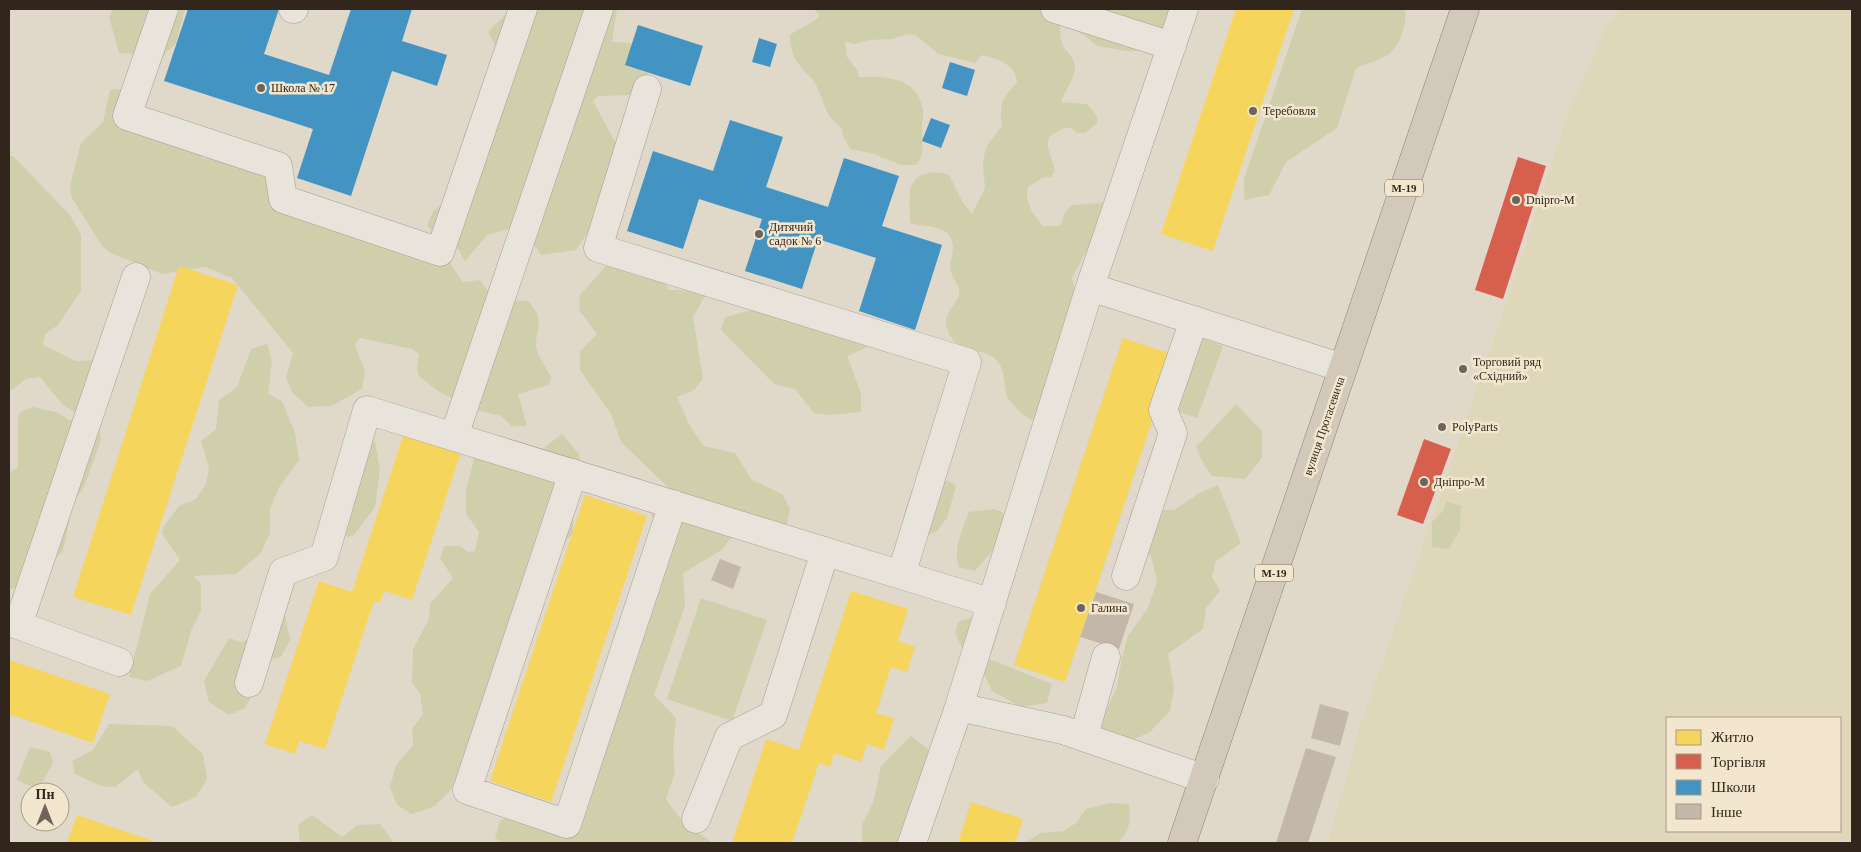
<svg xmlns="http://www.w3.org/2000/svg" width="1861" height="852" font-family="'Times New Roman',serif">
<style>
.farmland{fill:#dfd7ba;fill-rule:evenodd}
.green{fill:#d0cfac}
.homes{fill:#f6d55c}
.shops{fill:#d6604d}
.schools{fill:#4393c3}
.building{fill:#c3b7aa}
.lines{fill:none;stroke-linecap:round;stroke-linejoin:round}
.minor-casing{stroke:#a59d93;stroke-width:29}
.highway-casing{stroke:#8a8379;stroke-width:29}
.minor{stroke:#e8e4db;stroke-width:28}
.highway{stroke:#d3c9bb;stroke-width:28}
.poi-dot{fill:#6f6459;stroke:#f2e7ce;stroke-width:2}
.labels{text-anchor:middle;dominant-baseline:central;stroke-width:5;stroke-linejoin:round;paint-order:stroke}
.shield{fill:#f2e7ce;stroke:#6c6051;stroke-width:1}
.shield-label{font-size:11px;font-weight:bold;fill:#32261c}
.poi-label{font-size:12px;fill:#32261c;stroke:#f2e7ce;text-anchor:start}
.street-label{font-size:12px;fill:#32261c;stroke:#f2e7ce}
</style>
<rect width="100%" height="100%" fill="#e0d8c9"/>
<path class="farmland" d="M1621 9H1852V843H1328L1360 727 1506 304 1567 116 1605 30ZM1667 718H1840V831H1667Z"/>
<path class="green" d="M113 9H185L176 43 152 66 137 54 119 53 109 17Z
M511 9H617L612 42C617 42 623 42 628 43 644 45 650 70 648 83L629 95 598 96 593 101 624 158 617 188 576 250 541 255 524 229 517 227 487 235 465 261 454 242 435 237 427 225 433 211 465 189 467 161 463 137 475 109 496 47 488 32Z
M789 9H1185L1147 51H1126L1103 47 1096 45 1084 35 1060 23C1060 31 1060 40 1064 47 1068 54 1076 59 1075 68 1075 78 1064 92 1061 102L1087 104 1097 116V124L1084 133H1077L1071 128H1064L1050 136 1047 144 1055 171 1051 177 1042 178 1028 187C1024 202 1033 215 1043 226H1060L1066 211 1072 205 1102 203 1110 206 1072 278 1074 287 1080 296 1037 420C1028 420 1024 416 1018 410 1015 406 1010 402 1008 398 1003 387 1006 372 998 362 986 345 951 357 946 323 945 314 955 304 959 296 962 286 952 280 951 271 949 264 953 256 953 249 953 223 927 228 910 223 910 213 909 201 910 191 913 172 935 169 949 175L963 203 972 214 985 188 983 165 985 151 988 144 1002 126C999 102 1002 100 1017 82 1015 63 997 59 982 55L975 63 939 54 915 35 907 34 893 39 869 40 854 44 845 41 847 57 857 70 859 77C885 76 918 77 923 110 924 117 921 125 922 133 922 145 925 156 916 165H901L871 153 850 149 843 136 842 129C838 124 831 120 829 115 823 105 819 87 812 79 797 62 791 59 790 35 800 27 810 25 820 16L815 10Z
M1302 9H1405C1407 24 1401 42 1390 53 1384 59 1365 64 1356 68L1337 128 1286 162 1269 195 1244 200V179Z
M118 89 126 90 146 119 163 120 205 159 235 144 253 145 270 186 449 262 463 282 480 280 495 300 528 301C546 321 536 324 536 346 536 353 548 371 552 378L548 385 518 394 527 426H512L501 416 472 409 438 391 419 376 417 367 419 354 412 349 360 338 355 345 365 371 362 389 331 406 308 407 292 392 286 378 293 353 232 278 205 267 162 274 109 252 102 246 72 198 70 190 71 181 81 143 103 122 110 90Z
M9 156H13L70 215 81 235V291L58 325 45 334 43 345 76 361 96 360 76 413 63 405 40 377 26 379 12 390H9Z
M644 252 661 258 668 290H699L705 296 693 317 703 379 694 390 677 397 690 426 704 446 735 453 752 480 782 494 790 508 787 524 751 529 671 490 621 442 611 414 580 370V351L597 334 579 310 580 295 606 266Z
M757 309 884 340 847 356 861 393V412L830 415 814 413 795 389 774 384 721 330 725 317Z
M1202 338 1223 346 1197 418 1176 411Z
M267 344 272 361 268 394 282 401 295 433 299 460 279 487 270 509V533L260 554 236 574 193 576 201 583V611L191 631 181 666 147 681 129 677 150 594 180 560 162 533 164 526 179 506 196 499 206 484 209 468 201 441 216 429 219 400 237 387 251 349Z
M1236 404 1262 431V458L1245 479 1212 476 1202 461 1196 447Z
M33 407 56 412 69 420 99 423 101 440 84 487 73 503 63 551 31 582 9 590V473L18 467V420L20 412Z
M355 433 375 442 380 470 375 507 354 535 348 537 342 532Z
M562 434 579 454 582 478 573 508V534L549 556 513 697 499 708 457 783 435 806 412 814 397 805 390 787 396 765 413 745 412 729 423 714 420 694 412 682 413 649 429 619 430 604 453 578 440 558 444 546H459L469 552 475 551 479 532 466 514V491L477 447 528 460Z
M949 481 956 486 947 518 937 531 922 537 906 525 903 518 912 490 926 482Z
M1218 485 1241 543 1216 561 1212 577 1220 591 1206 608 1203 629 1168 654 1174 688 1170 711 1150 732 1116 747 1101 729 1106 711 1117 687 1122 657 1128 636 1148 608 1157 581 1151 556 1130 545 1131 510H1174L1198 494Z
M645 501 682 519 688 524 708 516 733 535 722 550 683 573 685 606 654 695 676 718 673 750 675 772 666 799 682 821 710 841 708 843H502L495 838 500 821 513 813 560 827 662 537Z
M1446 501 1461 506 1460 530 1449 549 1432 547V522L1444 510Z
M994 509 1002 512 1006 519 1005 536 975 571 959 567C952 550 963 528 969 512Z
M701 598 767 620 732 721 667 699Z
M285 615 290 640 281 657 264 661 263 677 245 708 229 715 209 702 204 681 229 638 242 642 257 636V621Z
M971 617 989 619 999 631 989 659 1052 684 1047 703 1021 707 992 691 977 659 965 654 955 633 958 622Z
M109 724 172 726 203 754 207 779 196 797 172 807 143 782 138 769 115 787 101 786 75 774 72 761 93 750Z
M911 736 928 749 931 768 909 843H862V825L873 803 881 766Z
M30 747 50 752 53 763 43 781 32 787 17 780Z
M1110 803 1129 804C1131 822 1130 830 1118 843H1024L1041 833 1064 831 1076 823 1086 809Z
M312 815 342 837 357 825 380 824 394 843H300L298 825Z"/>
<path class="homes" d="M1236 9H1294L1213 251 1161 234Z
M179 266 238 285 131 615 73 597Z
M1123 338 1174 355 1065 682 1014 665Z
M404 433 461 452 412 600 384 591 380 603 374 601 325 749 299 741 295 754 265 744 319 581 352 592Z
M585 495 647 516 551 802 490 781Z
M851 591 908 609 898 641 915 647 907 672 891 667 876 713 894 718 884 750 867 744 861 762 834 753 830 767 819 763 792 843H732L766 739 799 750Z
M9 660 110 694 93 743 9 714Z
M971 802 1023 819 1015 843H958Z
M77 815 159 843H67Z"/>
<path class="shops" d="M1518 157 1546 166 1503 299 1475 290Z
M1424 439 1451 449 1423 524 1397 515Z"/>
<path class="schools" d="M188 9H279L264 54 329 75 351 9H412L402 41 447 55 437 86 392 71 351 196 297 178 313 129 164 81Z
M638 25 703 46 690 86 625 65Z
M759 38 777 44 770 67 752 62Z
M950 62 975 70 967 96 942 88Z
M931 118 950 125 941 148 922 141Z
M730 120 783 137 766 187 828 207 844 158 899 176 882 226 942 245 915 330 859 311 876 258 818 239 802 289 745 271 762 219 699 199 683 249 627 231 653 151 713 171Z"/>
<path class="building" d="M720 559 741 567 733 589 711 580Z
M1096 592 1134 604 1119 649 1080 637Z
M1320 704 1349 712 1340 746 1311 738Z
M1306 748 1336 757 1308 843H1276Z"/>
<g class="lines">
<defs>
<path id="minor" d="M164 9 127 116 278 166 283 199 440 252 523 9
M293 9H294
M1055 9 1172 46
M647 89 598 248 967 362 901 575
M1090 287 1343 368
M454 436 599 9
M573 473 467 790 567 824 673 504
M1126 576 1173 433 1163 410 1194 320
M9 622 18 625 136 277
M18 625 119 662
M249 683 283 572 324 557 367 410 992 603
M959 707 1063 730 1205 779
M1084 736 1106 657
M696 819 729 737 773 715 825 552
M912 843 959 707 1090 287 1184 9"/>
<path id="highway" d="M1182 843 1465 9"/>
</defs>
<use href="#minor" class="minor-casing"/>
<use href="#highway" class="highway-casing"/>
<use href="#minor" class="minor"/>
<use href="#highway" class="highway"/>
</g>
<g class="poi-dot">
<circle cx="261" cy="88" r="5"/>
<circle cx="1253" cy="111" r="5"/>
<circle cx="1516" cy="200" r="5"/>
<circle cx="759" cy="234" r="5"/>
<circle cx="1463" cy="369" r="5"/>
<circle cx="1442" cy="427" r="5"/>
<circle cx="1424" cy="482" r="5"/>
<circle cx="1081" cy="608" r="5"/>
</g>
<g class="labels">
<g class="shield">
<rect x="1385" y="179.5" width="38" height="17" rx="4"/>
<rect x="1255" y="564.5" width="38" height="17" rx="4"/>
</g>
<g class="shield-label">
<text x="1404" y="188">М-19</text>
<text x="1274" y="573">М-19</text>
</g>
<g class="poi-label">
<text x="271" y="88">Школа № 17</text>
<text x="1263" y="111">Теребовля</text>
<text x="1526" y="200">Dnipro-M</text>
<text x="769" y="227">Дитячий<tspan x="769" dy="14">садок № 6</tspan></text>
<text x="1473" y="362">Торговий ряд<tspan x="1473" dy="14">«Східний»</tspan></text>
<text x="1452" y="427">PolyParts</text>
<text x="1434" y="482">Дніпро-М</text>
<text x="1091" y="608">Галина</text>
</g>
<g class="street-label">
<text transform="translate(1324 426) rotate(-71)">вулиця Протасевича</text>
</g>
</g>
<rect width="1861" height="852" fill="none" stroke="#32261c" stroke-width="20"/>
<rect x="1666" y="717" width="175" height="115" fill="#f2e7ce" stroke="#a59a87"/>
<rect x="1676" y="730" width="25" height="15" fill="#f6d55c" stroke="#a59a87"/>
<text x="1711" y="742" font-size="15" fill="#32261c">Житло</text>
<rect x="1676" y="754" width="25" height="15" fill="#d6604d" stroke="#a59a87"/>
<text x="1711" y="767" font-size="15" fill="#32261c">Торгівля</text>
<rect x="1676" y="780" width="25" height="15" fill="#4393c3" stroke="#a59a87"/>
<text x="1711" y="792" font-size="15" fill="#32261c">Школи</text>
<rect x="1676" y="804" width="25" height="15" fill="#c3b7aa" stroke="#a59a87"/>
<text x="1711" y="817" font-size="15" fill="#32261c">Інше</text>
<g transform="translate(45 807)"><circle r="24" fill="#f2e7ce" stroke="#a59a87"/>
<path d="M0-4L9 19L0 12L-9 19Z" fill="#6f6459"/>
<text y="-8" font-size="14" font-weight="bold" text-anchor="middle" fill="#32261c">Пн</text>
</g>
</svg>
